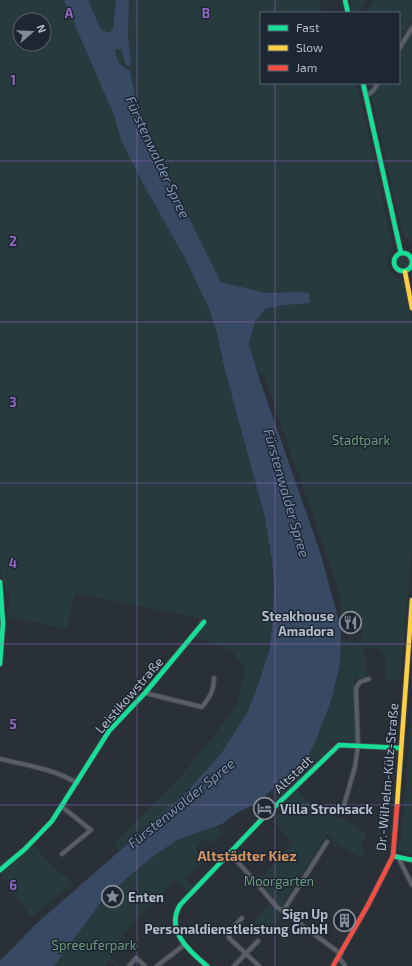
<svg xmlns="http://www.w3.org/2000/svg" width="412" height="966" font-family="'Exo 2',sans-serif">
<style>
.green{fill:#273a3e;fill-rule:evenodd}
.water{fill:#384963}
.lines{fill:none;stroke-linecap:round;stroke-linejoin:round}
.street-casing{stroke:#484c53;stroke-width:5.5}
.fast-casing{stroke:#484c53;stroke-width:6}
.slow-casing{stroke:#484c53;stroke-width:6}
.jam-casing{stroke:#484c53;stroke-width:6}
.street{stroke:#5a5e66;stroke-width:3.5}
.fast{stroke:#16e098;stroke-width:4.5}
.slow{stroke:#ffcf43;stroke-width:4.5}
.jam{stroke:#f24e42;stroke-width:4.5}
.grid{fill:none;stroke:#9266c3;stroke-width:1;stroke-opacity:0.55}
.labels{text-anchor:middle;dominant-baseline:central;stroke-width:3;stroke-linejoin:round;paint-order:stroke}
.park-label{font-size:13px;fill:#6b9a76;stroke:#1d2633}
.poi-label{font-size:13px;font-weight:bold;fill:#b4bcc9;stroke:#1d2633;text-anchor:end}
.street-label{font-size:13px;fill:#b4bcc9;stroke:#1d2633}
.water-label{font-size:14px;font-style:italic;fill:#7c92b1;stroke:#1d2633}
.neighbourhood-label{font-size:14px;font-weight:bold;fill:#d59563;stroke:#1d2633}
.grid-label{font-size:13px;text-anchor:middle;font-weight:bold;fill:#9266c3;stroke:#1d2633;stroke-width:3;stroke-linejoin:round;paint-order:stroke}
</style>
<rect width="100%" height="100%" fill="#2a3038"/>
<path class="green" d="M0 0H64C80 38 98 75 113 113 117 122 118 132 122 141 125 148 130 155 133 162 157 211 189 258 209 310 217 329 219 349 224 369 228 383 232 397 236 411 264 516 298 605 248 711 220 769 169 810 121 851L113 844 188 768 236 707 245 670 232 651 195 637 204 625 199 624V618L75 593 67 629 9 617 7 614V608L11 606 10 596 6 592 0 569ZM20 20H44V44H20Z
M88 0H116L113 28 109 33 101 30Z
M129 0H320L321 13H261V83H357L393 249C388 256 384 267 392 274 394 277 400 279 404 281L412 320V553L400 681 385 679C385 668 388 655 378 648L364 649 367 677 362 679 354 678 356 739 355 742 344 740 333 742 331 740 329 741 331 750 279 801 271 791 308 756 340 664V640L363 642 361 614 342 616 338 587 263 373 258 375 249 344 255 322 265 309 284 305V293H266L221 282 180 200 154 157 142 129 136 100 121 67 117 60 115 49H121L126 66 130 65 128 36Z
M350 0H367L360 13H353Z
M374 0H412V20L399 42V13H366Z
M412 31V243L405 237 400 221 372 96 381 83H399V53Z
M396 263a7 7 0 1 1 14 0a7 7 0 1 1-14 0Z
M412 702V854L399 851 398 842 401 840Z
M297 789 307 800 336 818H342L367 833 360 848 366 850 362 859 331 840 333 837 327 834 281 907 258 881 269 870 292 842 273 821 284 809 280 805Z
M217 826 224 836 213 842C202 838 201 839 196 849L204 860 185 879 193 887 189 893 175 879 155 902 142 912 119 941 110 957 120 966H117L109 960 105 966H54L102 901 125 880 151 858 177 840Z
M34 845 49 863 73 883 31 917 0 873Z
M269 904 282 916 267 934 254 921Z"/>
<path class="water" d="M64 0H88L101 30 109 33 113 28 116 0H129L128 36 131 65 126 66 121 49 115 50C117 61 119 66 130 71L142 129 158 165 180 200 221 282 266 293 303 292 309 293 310 303 284 305 265 309 255 322 249 344 258 375 320 552 338 617 341 633 340 664 331 701 315 742 308 756 260 801 235 814 222 824 177 840 151 858 125 880 102 901 54 966H0V961L36 924 187 792 223 751 248 711 256 691 269 651 273 617 274 589 272 561 264 514 224 367 217 334 209 309 186 260 145 187 121 140 114 115Z"/>
<g class="lines">
<defs>
<path id="street" d="M399 49 412 28
M366 96 373 91 378 83
M145 693 202 707C210 697 214 690 214 678
M0 759C26 765 54 769 77 783
M344 805 355 767 358 745 356 688 360 682 369 679
M61 806 91 830 62 854
M230 853 277 907 341 954
M398 857 412 885
M283 911 327 842
M242 918 229 932V938L259 966
M339 957 345 966
M129 966 136 958 145 966
M157 966 184 945
M234 966 258 941"/>
<path id="fast" d="M345 0 348 13
M363 83 401 253
M394 262a9 9 0 1 1 18 0a9 9 0 1 1-18 0Z
M0 582 3 623 0 664
M393 856 412 860
M0 870 25 849 52 821 109 731 145 693 204 622
M207 966C189 951 165 930 180 905L262 819 339 745 400 748"/>
<path id="slow" d="M405 272 412 308
M397 806 412 600"/>
<path id="jam" d="M333 966 368 905 393 856 397 806"/>
</defs>
<use href="#street" class="street-casing"/>
<use href="#fast" class="fast-casing"/>
<use href="#slow" class="slow-casing"/>
<use href="#jam" class="jam-casing"/>
<use href="#street" class="street"/>
<use href="#fast" class="fast"/>
<use href="#slow" class="slow"/>
<use href="#jam" class="jam"/>
</g>
<path class="grid" d="M137 0V966M275 0V13M275 83V966M0 161H412M0 322H412M0 483H412M0 644H412M0 805H412"/>
<defs>
<symbol id="restaurant-ring" viewBox="-11 -11 22 22"><circle r="9.5" fill="#1d2633" stroke="#848b96" stroke-width="1.5"/><path d="M-5-6h1v4h1v-4h1v4h1v-4h1v5L-1.5 .5V6h-2V.5L-5-1ZM5-6V6H3V1.5H1.5Q1.5-4 5-6Z" fill="#848b96"/></symbol>
<symbol id="hotel-ring" viewBox="-11 -11 22 22"><circle r="9.5" fill="#1d2633" stroke="#848b96" stroke-width="1.5"/><path d="M-6-4.5h1.5V1H6V5H4.5V3h-9V5H-6ZM-4 0a1.8 1.8 0 1 1 3.6 0ZM.5 0V-2.5h3Q6-2.5 6 0Z" fill="#848b96"/></symbol>
<symbol id="sight-ring" viewBox="-11 -11 22 22"><circle r="9.5" fill="#1d2633" stroke="#848b96" stroke-width="1.5"/><path d="M0-6L1.8-2.2L6-1.7L2.9 1.2L3.7 5.4L0 3.3L-3.7 5.4L-2.9 1.2L-6-1.7L-1.8-2.2Z" fill="#848b96"/></symbol>
<symbol id="building-ring" viewBox="-11 -11 22 22"><circle r="9.5" fill="#1d2633" stroke="#848b96" stroke-width="1.5"/><path d="M-4-6H4V6H1V3H-1V6H-4ZM-2.5-4.3h1.7v1.8h-1.7ZM.8-4.3h1.7v1.8H.8ZM-2.5-1h1.7V.8h-1.7ZM.8-1h1.7V.8H.8Z" fill="#848b96"/></symbol>
</defs>
<g fill-rule="evenodd">
<use href="#restaurant-ring" x="338" y="610" width="25" height="25"/>
<use href="#hotel-ring" x="252" y="796" width="25" height="25"/>
<use href="#sight-ring" x="100" y="884" width="25" height="25"/>
<use href="#building-ring" x="332" y="908" width="25" height="25"/>
</g>
<g class="labels">
<g class="park-label">
<text x="361" y="440">Stadtpark</text>
<text x="279" y="881">Moorgarten</text>
<text x="94" y="945">Spreeuferpark</text>
</g>
<g class="poi-label">
<text x="334" y="616">Steakhouse<tspan x="334" dy="15">Amadora</tspan></text>
<text x="280" y="809" text-anchor="start">Villa Strohsack</text>
<text x="128" y="897" text-anchor="start">Enten</text>
<text x="328" y="914">Sign Up<tspan x="328" dy="15">Personaldienstleistung GmbH</tspan></text>
</g>
<g class="street-label">
<text transform="translate(129 695) rotate(-49)">Leistikowstraße</text>
<text transform="translate(293 774) rotate(-44)">Altstadt</text>
<text transform="translate(387 777) rotate(-85)">Dr.-Wilhelm-Külz-Straße</text>
</g>
<g class="water-label">
<text transform="translate(158 157) rotate(65)">Fürstenwalder Spree</text>
<text transform="translate(287 493) rotate(74)">Fürstenwalder Spree</text>
<text transform="translate(181 803) rotate(-39)">Fürstenwalder Spree</text>
</g>
<g class="neighbourhood-label">
<text x="247" y="855">Altstädter Kiez</text>
</g>
</g>
<g class="grid-label">
<text x="69" y="18">A</text>
<text x="206" y="18">B</text>
<text x="13" y="85">1</text>
<text x="13" y="246">2</text>
<text x="13" y="407">3</text>
<text x="13" y="568">4</text>
<text x="13" y="729">5</text>
<text x="13" y="890">6</text>
</g>
<rect x="260" y="12" width="140" height="72" fill="#1d2633" stroke="#59626f"/>
<rect x="268" y="25" width="20" height="6" fill="#16e098" stroke="#59626f"/>
<text x="296" y="32" font-size="12" fill="#b4bcc9">Fast</text>
<rect x="268" y="45" width="20" height="6" fill="#ffcf43" stroke="#59626f"/>
<text x="296" y="52" font-size="12" fill="#b4bcc9">Slow</text>
<rect x="268" y="65" width="20" height="6" fill="#f24e42" stroke="#59626f"/>
<text x="296" y="72" font-size="12" fill="#b4bcc9">Jam</text>
<g transform="translate(32 32) rotate(71)"><circle r="19" fill="#1d2633" stroke="#59626f"/>
<path d="M0-3L7 15L0 10L-7 15Z" fill="#848b96"/>
<text y="-6" font-size="11" font-weight="bold" text-anchor="middle" fill="#b4bcc9">N</text>
</g>
</svg>
